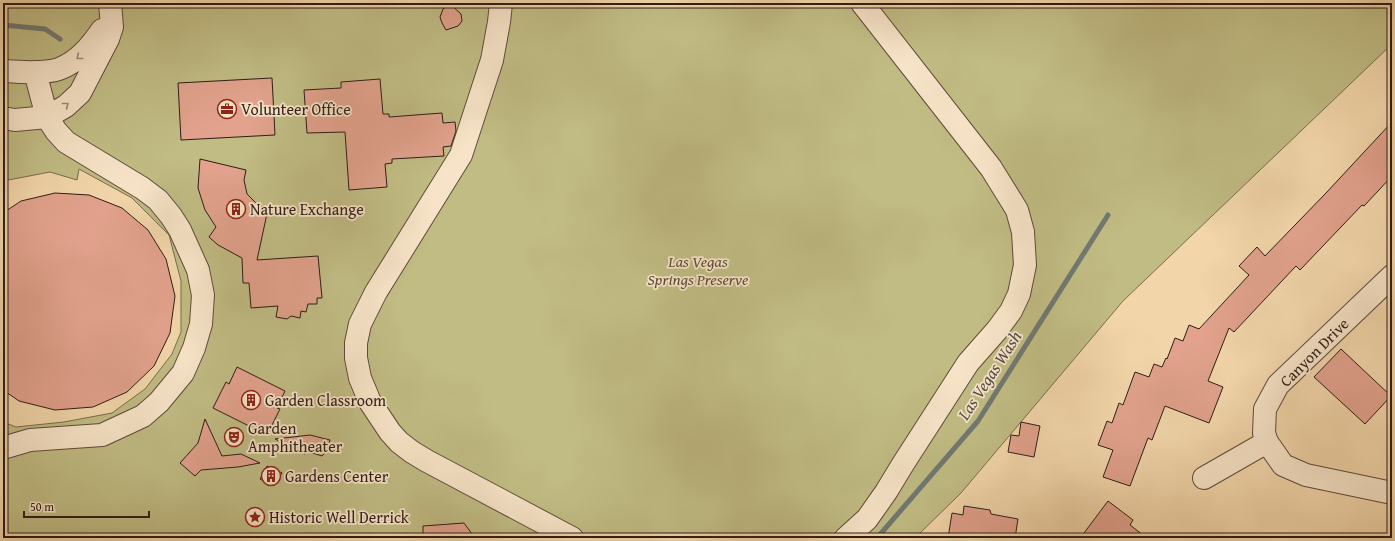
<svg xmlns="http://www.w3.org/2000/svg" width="1395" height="541" font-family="'Gentium Book Plus',serif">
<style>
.green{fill:#c1bc84;stroke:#786c4d}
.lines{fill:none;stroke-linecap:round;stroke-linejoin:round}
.stream{stroke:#707972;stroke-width:5}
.building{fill:#e2a28d;stroke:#2e1d16}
.minor-casing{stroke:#5f4b3b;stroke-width:24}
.minor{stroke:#f7e4c8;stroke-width:22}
.oneway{stroke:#9d8a78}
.labels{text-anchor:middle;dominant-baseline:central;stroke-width:3.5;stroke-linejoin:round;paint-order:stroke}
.poi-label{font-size:16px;fill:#2e1d16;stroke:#f7e4c8;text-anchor:start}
.park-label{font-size:16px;font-style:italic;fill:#5a4d37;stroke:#f7e4c8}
.street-label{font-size:16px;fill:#2e1d16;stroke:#f7e4c8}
.water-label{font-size:17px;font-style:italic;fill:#4f4b44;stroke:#f7e4c8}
</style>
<rect width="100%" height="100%" fill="#f2d6aa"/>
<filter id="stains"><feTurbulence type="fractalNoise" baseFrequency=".005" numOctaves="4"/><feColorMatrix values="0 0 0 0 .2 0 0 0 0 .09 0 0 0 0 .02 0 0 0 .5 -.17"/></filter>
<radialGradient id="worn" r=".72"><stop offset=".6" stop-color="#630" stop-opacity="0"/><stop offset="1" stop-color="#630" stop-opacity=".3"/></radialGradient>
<path class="green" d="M3 3H1392V44L1123 301 961 493 915 538H3V422L16 427 64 422 112 413 145 389 172 354 181 332V281L169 235 132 198 79 169 77 180 50 172 3 181Z"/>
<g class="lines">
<path class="stream" d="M3 25 45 29 60 39
M877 538 978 421 1108 215"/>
</g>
<path class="building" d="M450 4 461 14 462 21 458 26 446 30 442 23 440 17 443 9Z
M272 78 275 135 181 140 178 83Z
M380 79 383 114H389V117L442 113 443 123 455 122 456 131 451 146 443 147 444 156 392 159V163L385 164 387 187 349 190 345 132 307 133 304 90 341 88V82Z
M1392 122V176L1364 206 1362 205 1300 270 1296 266 1234 332 1229 328 1208 381 1223 387 1209 423 1165 406 1152 440 1148 438 1130 486 1103 477 1113 450 1098 445 1107 421 1112 423 1119 403 1123 405 1135 372 1149 377 1154 364 1162 367 1166 358 1167 359 1175 338 1183 341 1189 325 1199 329 1249 275 1239 266 1257 247 1265 256 1326 193Z
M200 159 246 170 244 180 247 194 257 204 268 209 257 260 318 256 322 298H317V304H308L306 312 301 311 300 318 291 316 287 319 276 317 278 306 251 308 249 283H243L242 258 218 245 209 237 216 227 205 210 198 188Z
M55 193 89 195 122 208 148 230 166 259 175 296 170 333 154 366 127 392 93 407 55 410 19 401 3 390V213L21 201Z
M1341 349 1391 396 1365 424 1314 377Z
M237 367 285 391 277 408 280 409 267 435 213 408 226 382 229 384Z
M205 419 222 456 241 454 260 463 238 467 201 470 195 476 180 463 198 443Z
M1021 422 1040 426 1034 457 1008 452 1011 435 1019 436Z
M310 435 330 440 326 452 322 456 306 451 305 454 275 439Z
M267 466 282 473 273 485 260 479Z
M1108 501 1133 520 1130 525 1147 538H1092L1084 533Z
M964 506 990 510 991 514 1018 519 1015 538H948L952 513 963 515Z
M464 523 472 534 459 536 423 535V526Z"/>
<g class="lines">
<defs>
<path id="minor" d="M501 3 499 22 492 60 461 155 376 292 360 324 356 343V358L360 378 370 402 390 432 399 442 412 452 427 461 572 538
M3 71C18 72 45 74 59 69 78 62 91 46 102 30
M3 118 15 120 47 117 66 106 80 93 108 39 112 27 110 3
M1392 276 1278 385 1265 409 1264 433 1267 442 1283 465 1306 475 1392 493
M3 448 30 440 102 435 143 416 159 402 183 373 194 348 201 324 203 295 198 270 180 230 171 216 158 200 142 188 66 142 56 131 47 117 35 72
M1204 478 1267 442
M846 538 867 519 886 492 903 464 968 363 997 330 1011 311 1019 294 1025 265 1023 232 1017 210 991 168 862 3"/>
</defs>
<use href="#minor" class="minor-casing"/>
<use href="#minor" class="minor"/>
</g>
<defs><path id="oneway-chevron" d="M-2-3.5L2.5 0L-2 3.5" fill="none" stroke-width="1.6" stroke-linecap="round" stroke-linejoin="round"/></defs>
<g class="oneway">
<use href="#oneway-chevron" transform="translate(79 57) rotate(142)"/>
<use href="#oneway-chevron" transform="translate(66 105) rotate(-38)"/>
</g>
<defs>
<symbol id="office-ring" viewBox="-11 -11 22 22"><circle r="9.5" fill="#f7e4c8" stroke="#8f2418" stroke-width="1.5"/><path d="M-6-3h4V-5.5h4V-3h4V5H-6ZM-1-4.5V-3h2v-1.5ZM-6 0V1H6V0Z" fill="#8f2418"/></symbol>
<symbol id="building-ring" viewBox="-11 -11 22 22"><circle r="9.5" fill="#f7e4c8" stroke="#8f2418" stroke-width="1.5"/><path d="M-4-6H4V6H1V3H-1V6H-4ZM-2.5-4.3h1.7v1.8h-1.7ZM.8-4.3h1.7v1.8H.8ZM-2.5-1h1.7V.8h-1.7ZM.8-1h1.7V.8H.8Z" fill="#8f2418"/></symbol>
<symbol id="theatre-ring" viewBox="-11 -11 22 22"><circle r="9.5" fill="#f7e4c8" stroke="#8f2418" stroke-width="1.5"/><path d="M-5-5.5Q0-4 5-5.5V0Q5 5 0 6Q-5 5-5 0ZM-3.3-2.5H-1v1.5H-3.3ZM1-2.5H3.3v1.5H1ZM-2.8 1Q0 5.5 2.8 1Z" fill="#8f2418"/></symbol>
<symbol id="sight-ring" viewBox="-11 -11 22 22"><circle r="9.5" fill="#f7e4c8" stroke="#8f2418" stroke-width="1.5"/><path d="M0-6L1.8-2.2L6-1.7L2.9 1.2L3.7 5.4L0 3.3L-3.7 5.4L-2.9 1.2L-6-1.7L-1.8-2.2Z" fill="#8f2418"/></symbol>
</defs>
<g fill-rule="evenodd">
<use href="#office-ring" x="216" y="98" width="22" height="22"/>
<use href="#building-ring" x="225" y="198" width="22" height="22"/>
<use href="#building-ring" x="240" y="389" width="22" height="22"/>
<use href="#theatre-ring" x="223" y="426" width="22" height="22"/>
<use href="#building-ring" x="260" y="465" width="22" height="22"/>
<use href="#sight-ring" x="244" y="506" width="22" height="22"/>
</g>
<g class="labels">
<g class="poi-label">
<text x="241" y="109">Volunteer Office</text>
<text x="250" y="209">Nature Exchange</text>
<text x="265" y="400">Garden Classroom</text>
<text x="248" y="428">Garden<tspan x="248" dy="18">Amphitheater</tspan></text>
<text x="285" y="476">Gardens Center</text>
<text x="269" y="517">Historic Well Derrick</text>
</g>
<g class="park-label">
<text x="698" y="261">Las Vegas<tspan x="698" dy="18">Springs Preserve</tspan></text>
</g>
<g class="street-label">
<text transform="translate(1314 352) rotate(-45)">Canyon Drive</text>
</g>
<g class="water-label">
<text transform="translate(989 375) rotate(-57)">Las Vegas Wash</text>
</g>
</g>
<rect width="1395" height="541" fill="none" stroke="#f2d6aa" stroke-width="16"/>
<rect x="4" y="4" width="1387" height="533" fill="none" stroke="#2e1d16" stroke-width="2"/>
<rect x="8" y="8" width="1379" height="525" fill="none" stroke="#2e1d16"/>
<path d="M24 511v6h125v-6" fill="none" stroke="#2e1d16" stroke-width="2"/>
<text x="30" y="511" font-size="12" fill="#2e1d16" stroke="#f7e4c8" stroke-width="3" paint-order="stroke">50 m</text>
<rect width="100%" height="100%" filter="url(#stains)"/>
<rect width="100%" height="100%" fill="url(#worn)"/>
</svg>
